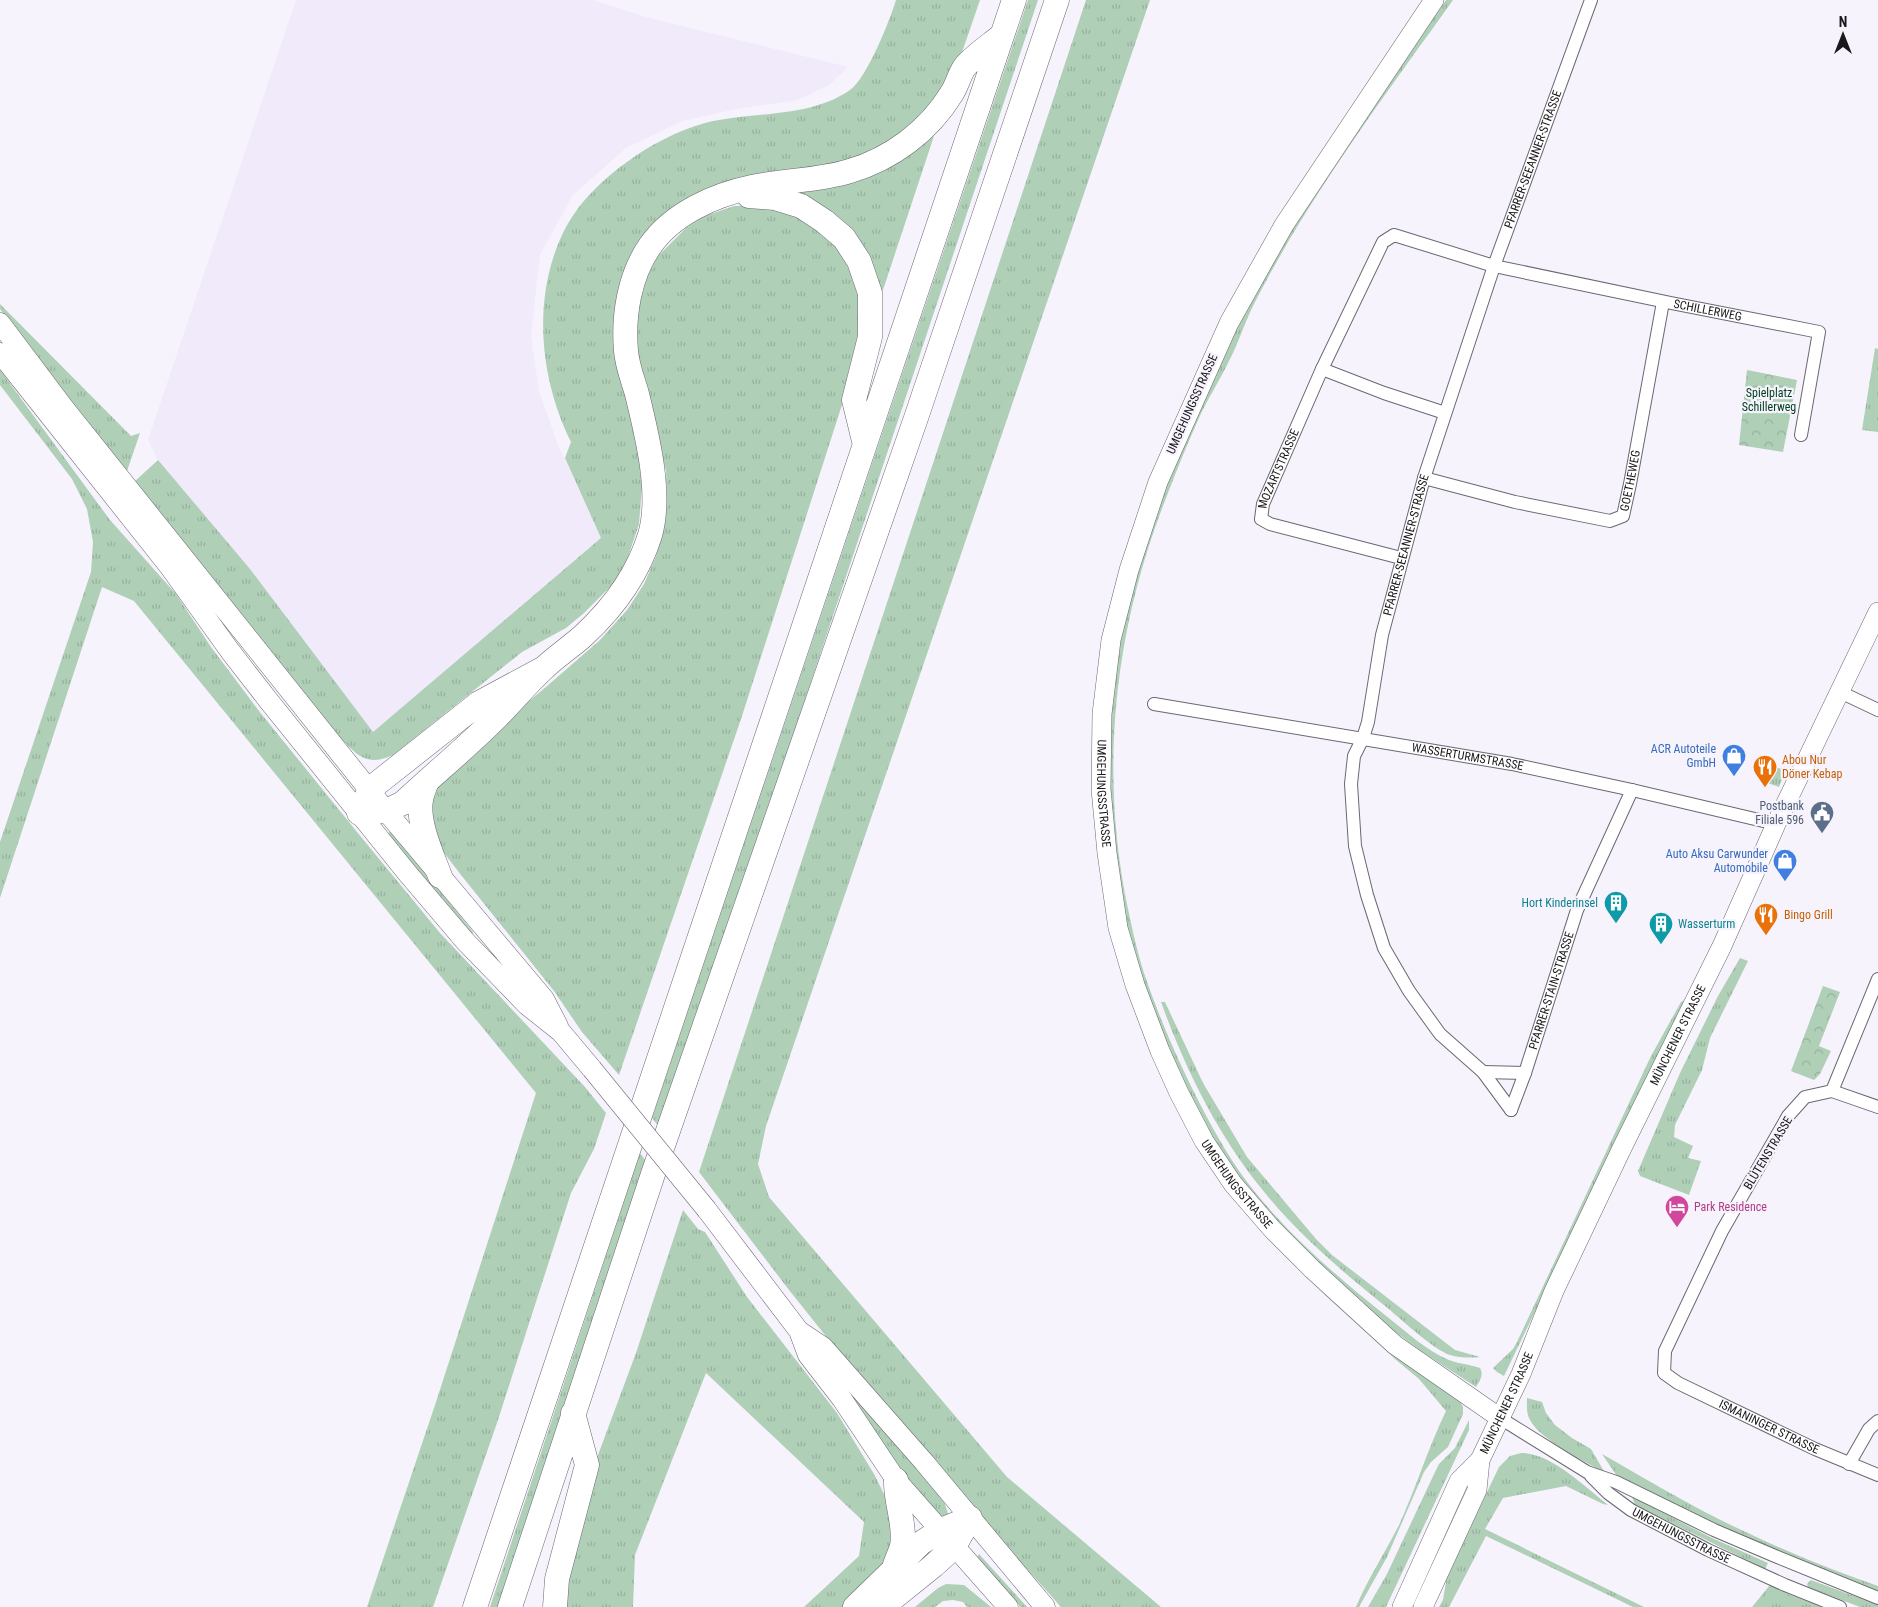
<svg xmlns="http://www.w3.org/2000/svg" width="1878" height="1607" font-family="'Roboto Condensed',sans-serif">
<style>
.built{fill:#f0eafb}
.grass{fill:url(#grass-tufts)}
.forest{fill:url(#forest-crowns)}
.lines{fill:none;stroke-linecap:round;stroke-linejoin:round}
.street-casing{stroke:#6b6870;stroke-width:14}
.secondary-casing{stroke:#6b6870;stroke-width:20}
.primary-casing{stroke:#6b6870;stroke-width:21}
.highway-casing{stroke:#6b6870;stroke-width:25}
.street{stroke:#fff;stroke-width:12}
.secondary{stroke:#fff;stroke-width:19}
.primary{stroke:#fff;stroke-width:20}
.highway{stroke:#fff;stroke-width:24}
.primary-bridge-casing{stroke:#6b6870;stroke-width:21;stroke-linecap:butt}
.primary-bridge{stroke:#fff;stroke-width:20}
.labels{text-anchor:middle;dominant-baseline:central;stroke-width:4.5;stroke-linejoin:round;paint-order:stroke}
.street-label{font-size:12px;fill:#19181b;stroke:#f6f3fc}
.park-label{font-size:12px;fill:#00401e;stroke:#f6f3fc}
.shop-label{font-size:12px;fill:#366cbe;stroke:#f6f3fc;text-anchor:end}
.food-label{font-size:12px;fill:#c56008;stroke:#f6f3fc;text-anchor:start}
.service-label{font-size:12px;fill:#4e5e75;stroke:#f6f3fc;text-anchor:end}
.culture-label{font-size:12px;fill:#0d838f;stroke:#f6f3fc;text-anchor:end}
.hotel-label{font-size:12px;fill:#b23c85;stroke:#f6f3fc;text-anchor:start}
</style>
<defs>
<pattern id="grass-tufts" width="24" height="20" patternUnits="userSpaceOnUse" patternTransform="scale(1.25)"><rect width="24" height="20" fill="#afcfb7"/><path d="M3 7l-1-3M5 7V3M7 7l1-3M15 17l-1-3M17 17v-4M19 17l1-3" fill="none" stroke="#96b19d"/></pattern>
<pattern id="forest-crowns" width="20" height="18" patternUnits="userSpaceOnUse" patternTransform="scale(1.25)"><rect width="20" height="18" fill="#afcfb7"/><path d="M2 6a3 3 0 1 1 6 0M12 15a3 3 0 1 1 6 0" fill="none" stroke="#96b19d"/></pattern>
</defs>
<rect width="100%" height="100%" fill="#f6f3fc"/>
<path class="built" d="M296 0H593L646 17 848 67 829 85 798 100 736 109 683 121 626 148 573 195 540 255 531 335 539 391 558 445 601 538 373 732 158 460 148 440Z"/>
<path class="grass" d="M896 0H980L959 61 936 103 871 156 740 183 625 272 642 487 639 524 626 563 615 582 584 613 566 628 522 652 393 755C363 769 355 751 334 732L134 482 158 460 250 569 373 732 601 538 565 458 571 442C539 377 531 294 566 227 580 201 603 179 627 162 650 145 677 131 705 123 752 111 808 119 850 90 867 78 890 20 896 0Z
M1028 0H1038L738 901 659 1127 652 1118Z
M1086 0H1150L766 1126 758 1164 769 1197 1007 1477 1161 1607H1061L877 1400 789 1290 699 1172Z
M1446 0H1453C1383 98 1310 195 1255 302 1245 321 1239 342 1229 361 1220 380 1208 398 1199 418 1185 449 1172 482 1160 514 1113 641 1100 776 1128 909 1133 932 1138 956 1146 979 1161 1022 1179 1063 1200 1104 1216 1135 1233 1165 1255 1192 1292 1238 1343 1282 1390 1319 1408 1333 1427 1351 1449 1360 1459 1364 1469 1364 1480 1368 1484 1375 1480 1380 1476 1387L1421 1351 1375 1317 1260 1208 1210 1135 1164 1043 1130 942 1115 869 1107 746 1121 627 1154 512 1248 302 1327 168Z
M934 136 881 296 789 190 909 154Z
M762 205 802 216 842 247 863 295 858 355 741 719 619 1075 582 1032 554 991 461 875 435 841 428 812 438 783 487 736 546 687 600 640 627 610 644 584 656 556 665 521 667 500 666 471 655 433 636 347 638 296 657 257 686 228 702 217 734 206Z
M0 304 131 436 140 433 126 474 49 377 0 309Z
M1875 348 1878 349V432L1862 430Z
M0 370 110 520 176 594 211 647 259 711 357 832 440 933 585 1087 606 1113 594 1149 571 1193 497 1423 433 1607H367L436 1402 536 1093 134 601 102 587 0 898V842L91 572 93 542 87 509 72 479 0 385Z
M1766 765 1786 770 1779 787 1762 781Z
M389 832 394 833 473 932 472 936 388 835Z
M1740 958 1748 961 1710 1038 1702 1070 1675 1125 1674 1137 1693 1146 1688 1158 1701 1161 1689 1195 1640 1176 1638 1171 1680 1073 1718 996Z
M1685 1000 1504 1376 1497 1372 1493 1368 1513 1349 1517 1342 1651 1056 1681 1002Z
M1161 1002H1165L1203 1083 1247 1157 1316 1239 1332 1255 1455 1350 1480 1357C1470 1358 1460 1358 1450 1355 1433 1349 1404 1322 1390 1310 1344 1273 1297 1234 1261 1188 1216 1132 1185 1068 1161 1002Z
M640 1153 649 1165 499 1607H490Z
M683 1210 698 1229 705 1232 747 1297 837 1413 874 1474 888 1502 895 1531 891 1556 845 1607H804L859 1556 864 1522 706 1373 635 1555 633 1607H563L579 1506 636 1353Z
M1315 1286 1390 1350 1461 1403 1463 1407V1414L1448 1447 1431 1462 1424 1472 1387 1557 1359 1607H1356C1368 1578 1385 1553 1399 1525 1416 1488 1428 1448 1446 1411L1419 1379 1395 1359Z
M849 1390 937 1492 945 1504 949 1517 944 1520 904 1473 851 1398Z
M1527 1398 1542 1402 1546 1413 1555 1425 1572 1438 1591 1449 1605 1473C1586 1462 1539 1439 1530 1420 1526 1413 1527 1405 1527 1398Z
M1469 1420V1430L1386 1607H1368L1387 1574 1436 1470 1439 1464 1455 1448Z
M1521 1453C1551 1453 1585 1487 1608 1505L1603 1504 1566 1486 1503 1498 1485 1529 1644 1607H1633L1486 1536 1449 1607H1439L1443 1600 1447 1576 1499 1467 1510 1456Z
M1602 1454C1651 1482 1699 1511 1750 1534 1792 1554 1835 1571 1878 1586V1593L1726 1531 1619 1479Z
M1632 1497 1712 1538 1768 1563 1765 1569 1635 1505Z
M979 1554 1027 1607H1020L977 1557Z
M1811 1580 1878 1605V1607H1860L1808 1587 1807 1584Z
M946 1584 964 1585 991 1607H967L963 1602 953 1600 943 1601 935 1607H915L938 1588Z
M1770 1585 1790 1595 1823 1607H1752Z"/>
<path class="forest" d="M1747 370 1797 380 1783 452 1739 445Z
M1823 986 1840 992 1819 1046 1831 1051 1820 1074 1814 1080 1791 1071Z"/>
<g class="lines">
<defs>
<g id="street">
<path d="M1322 369 1384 393 1445 413"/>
<path id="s1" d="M1424 478 1515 502 1610 521 1623 516 1630 484 1663 302"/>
<path id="s2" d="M1401 558 1270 524 1261 519 1263 504 1322 369 1383 242 1394 235 1494 266 1671 303 1819 332 1801 435"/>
<path d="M1840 692 1878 710"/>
<path id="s3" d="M1154 704 1512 764 1632 790 1776 824"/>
<path id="s4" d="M1878 979 1832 1091 1805 1097 1788 1116 1722 1231 1665 1351 1664 1373 1678 1383 1815 1449 1878 1475"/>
<path d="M1483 1072 1525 1073"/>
<path d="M1832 1091 1878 1107"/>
<path id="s5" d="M1511 1110 1483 1072 1440 1034 1409 991 1384 948 1367 895 1355 846 1351 784 1354 756 1363 738 1368 722 1382 635 1424 478 1494 266 1591 0"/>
<path id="s6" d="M1511 1110 1525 1073 1577 910 1632 790"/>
<path d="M1500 1418 1587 1472 1616 1482 1714 1530 1775 1556 1878 1598"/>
<path d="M1849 1464 1869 1429 1878 1421"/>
<path id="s7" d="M1591 1476 1608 1493 1631 1510 1708 1550 1785 1585 1840 1607"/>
</g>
<g id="secondary">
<path id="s8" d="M1434 0 1284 225 1229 323 1158 482 1129 570 1111 640 1102 714 1101 789 1107 853 1118 928 1135 985 1160 1051 1179 1093 1204 1141 1233 1184 1272 1229 1312 1269 1395 1345 1500 1418"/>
<path d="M1402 1607 1459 1481 1480 1460"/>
<path id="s9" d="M1423 1607 1477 1490 1480 1460 1521 1374 1554 1291 1622 1148 1722 946 1776 824 1878 612"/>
</g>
<path id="primary" d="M0 323 64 408 386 811 544 999 558 1026
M0 353 169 566 230 651 268 700 408 874 465 941 527 1005 561 1032 592 1069
M707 1210 799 1331 823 1347 924 1462 1045 1607
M799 1331 808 1355 842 1399 896 1480 1008 1607"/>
<path id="highway" d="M749 196 775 198 801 206 824 221 844 238 859 261 870 293V337L854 400 864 441
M544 668 479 703 370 789 359 813 386 811 403 803C434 774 467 747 497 717 512 702 526 685 542 670 555 657 571 647 584 635 614 607 638 574 650 535 662 494 647 435 637 394 633 380 627 365 626 351 623 316 629 276 650 246 672 214 714 195 752 187 784 180 818 181 850 171 891 159 929 131 952 93 957 85 959 76 964 68 972 57 990 45 1001 36
M427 781C425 787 422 793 421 800 417 822 432 855 440 876
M894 1568C896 1561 900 1553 902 1546 906 1524 895 1502 896 1480
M475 1607 1014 0
M510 1607 653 1174 916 418 1057 0
M555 1607 557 1579 587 1465 573 1413
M855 1607 921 1543 941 1530 970 1518
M882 1607 933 1566 954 1547 970 1518"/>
</defs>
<use href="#street" class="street-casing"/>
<use href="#secondary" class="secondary-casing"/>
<use href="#primary" class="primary-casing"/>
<use href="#highway" class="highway-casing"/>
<use href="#street" class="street"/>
<use href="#secondary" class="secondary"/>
<use href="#primary" class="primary"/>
<use href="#highway" class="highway"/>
<defs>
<path id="primary-bridge" d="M592 1069 707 1210"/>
</defs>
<use href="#primary-bridge" class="primary-bridge-casing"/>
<use href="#primary-bridge" class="primary-bridge"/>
</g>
<defs>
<symbol id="shop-pin" viewBox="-11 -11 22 30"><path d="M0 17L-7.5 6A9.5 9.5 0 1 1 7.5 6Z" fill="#3f7fe0" stroke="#f6f3fc"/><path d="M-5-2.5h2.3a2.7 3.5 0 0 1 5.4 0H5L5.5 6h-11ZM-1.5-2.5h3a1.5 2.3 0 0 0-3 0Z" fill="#fff"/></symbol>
<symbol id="restaurant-pin" viewBox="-11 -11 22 30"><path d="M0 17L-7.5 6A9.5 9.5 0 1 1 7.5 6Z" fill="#e8710a" stroke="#f6f3fc"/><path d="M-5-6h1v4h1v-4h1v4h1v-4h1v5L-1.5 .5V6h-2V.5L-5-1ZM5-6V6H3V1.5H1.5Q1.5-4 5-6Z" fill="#fff"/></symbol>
<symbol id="civic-pin" viewBox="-11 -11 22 30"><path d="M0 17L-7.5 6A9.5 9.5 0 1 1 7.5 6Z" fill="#5c6f8a" stroke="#f6f3fc"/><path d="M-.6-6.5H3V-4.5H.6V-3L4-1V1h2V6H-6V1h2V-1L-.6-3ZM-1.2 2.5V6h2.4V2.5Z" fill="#fff"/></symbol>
<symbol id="building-pin" viewBox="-11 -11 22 30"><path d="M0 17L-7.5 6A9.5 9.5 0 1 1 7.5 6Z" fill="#0f9aa8" stroke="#f6f3fc"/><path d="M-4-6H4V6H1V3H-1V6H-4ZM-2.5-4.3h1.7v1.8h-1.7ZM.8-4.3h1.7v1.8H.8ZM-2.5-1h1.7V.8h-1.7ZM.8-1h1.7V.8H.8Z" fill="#fff"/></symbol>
<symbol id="hotel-pin" viewBox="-11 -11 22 30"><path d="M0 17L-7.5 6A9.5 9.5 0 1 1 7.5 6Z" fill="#d1479c" stroke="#f6f3fc"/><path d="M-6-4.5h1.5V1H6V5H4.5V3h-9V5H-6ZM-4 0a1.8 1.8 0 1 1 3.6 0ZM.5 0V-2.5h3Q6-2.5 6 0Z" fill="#fff"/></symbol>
</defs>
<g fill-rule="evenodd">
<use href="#shop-pin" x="1720" y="742" width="28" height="38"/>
<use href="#restaurant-pin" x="1751" y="753" width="28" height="38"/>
<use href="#civic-pin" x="1808" y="799" width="28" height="38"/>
<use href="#shop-pin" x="1771" y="847" width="28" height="38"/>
<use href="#building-pin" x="1602" y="889" width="28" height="38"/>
<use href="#restaurant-pin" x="1752" y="901" width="28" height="38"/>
<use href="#building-pin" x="1647" y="910" width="28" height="38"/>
<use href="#hotel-pin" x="1663" y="1193" width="28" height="38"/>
</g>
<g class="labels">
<g class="street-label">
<text stroke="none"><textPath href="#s5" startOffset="1028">PFARRER-SEEANNER-STRASSE</textPath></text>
<text stroke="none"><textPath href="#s2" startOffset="785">SCHILLERWEG</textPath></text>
<text transform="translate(1192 404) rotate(-66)">UMGEHUNGSSTRASSE</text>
<text stroke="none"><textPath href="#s2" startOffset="199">MOZARTSTRASSE</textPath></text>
<text stroke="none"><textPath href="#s1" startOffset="241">GOETHEWEG</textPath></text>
<text stroke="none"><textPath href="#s5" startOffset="622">PFARRER-SEEANNER-STRASSE</textPath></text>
<text stroke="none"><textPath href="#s3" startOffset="318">WASSERTURMSTRASSE</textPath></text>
<text stroke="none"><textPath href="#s8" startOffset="876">UMGEHUNGSSTRASSE</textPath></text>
<text stroke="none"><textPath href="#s6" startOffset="126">PFARRER-STAIN-STRASSE</textPath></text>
<text stroke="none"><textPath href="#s9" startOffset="628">MÜNCHENER STRASSE</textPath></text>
<text transform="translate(1768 1153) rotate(-59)">BLÜTENSTRASSE</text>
<text stroke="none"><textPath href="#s8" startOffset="1296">UMGEHUNGSSTRASSE</textPath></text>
<text stroke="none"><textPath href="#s9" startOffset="222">MÜNCHENER STRASSE</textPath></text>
<text stroke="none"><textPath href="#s4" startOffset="580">ISMANINGER STRASSE</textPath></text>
<text stroke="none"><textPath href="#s7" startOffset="109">UMGEHUNGSSTRASSE</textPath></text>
</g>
<g class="park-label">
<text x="1769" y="393">Spielplatz<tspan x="1769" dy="14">Schillerweg</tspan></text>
</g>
<g class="shop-label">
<text x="1716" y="749">ACR Autoteile<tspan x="1716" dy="14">GmbH</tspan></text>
<text x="1768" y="854">Auto Aksu Carwunder<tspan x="1768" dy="14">Automobile</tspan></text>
</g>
<g class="food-label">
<text x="1782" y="760">Abou Nur<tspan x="1782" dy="14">Döner Kebap</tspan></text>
<text x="1784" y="915">Bingo Grill</text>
</g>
<g class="service-label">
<text x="1804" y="806">Postbank<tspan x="1804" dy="14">Filiale 596</tspan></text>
</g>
<g class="culture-label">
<text x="1598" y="903">Hort Kinderinsel</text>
<text x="1678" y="924" text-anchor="start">Wasserturm</text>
</g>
<g class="hotel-label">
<text x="1694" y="1207">Park Residence</text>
</g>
</g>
<g transform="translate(1843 35)" stroke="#f6f3fc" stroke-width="4" paint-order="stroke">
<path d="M0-4L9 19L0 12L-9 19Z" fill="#19181b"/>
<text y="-8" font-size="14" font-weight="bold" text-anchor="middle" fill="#19181b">N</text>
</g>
</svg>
